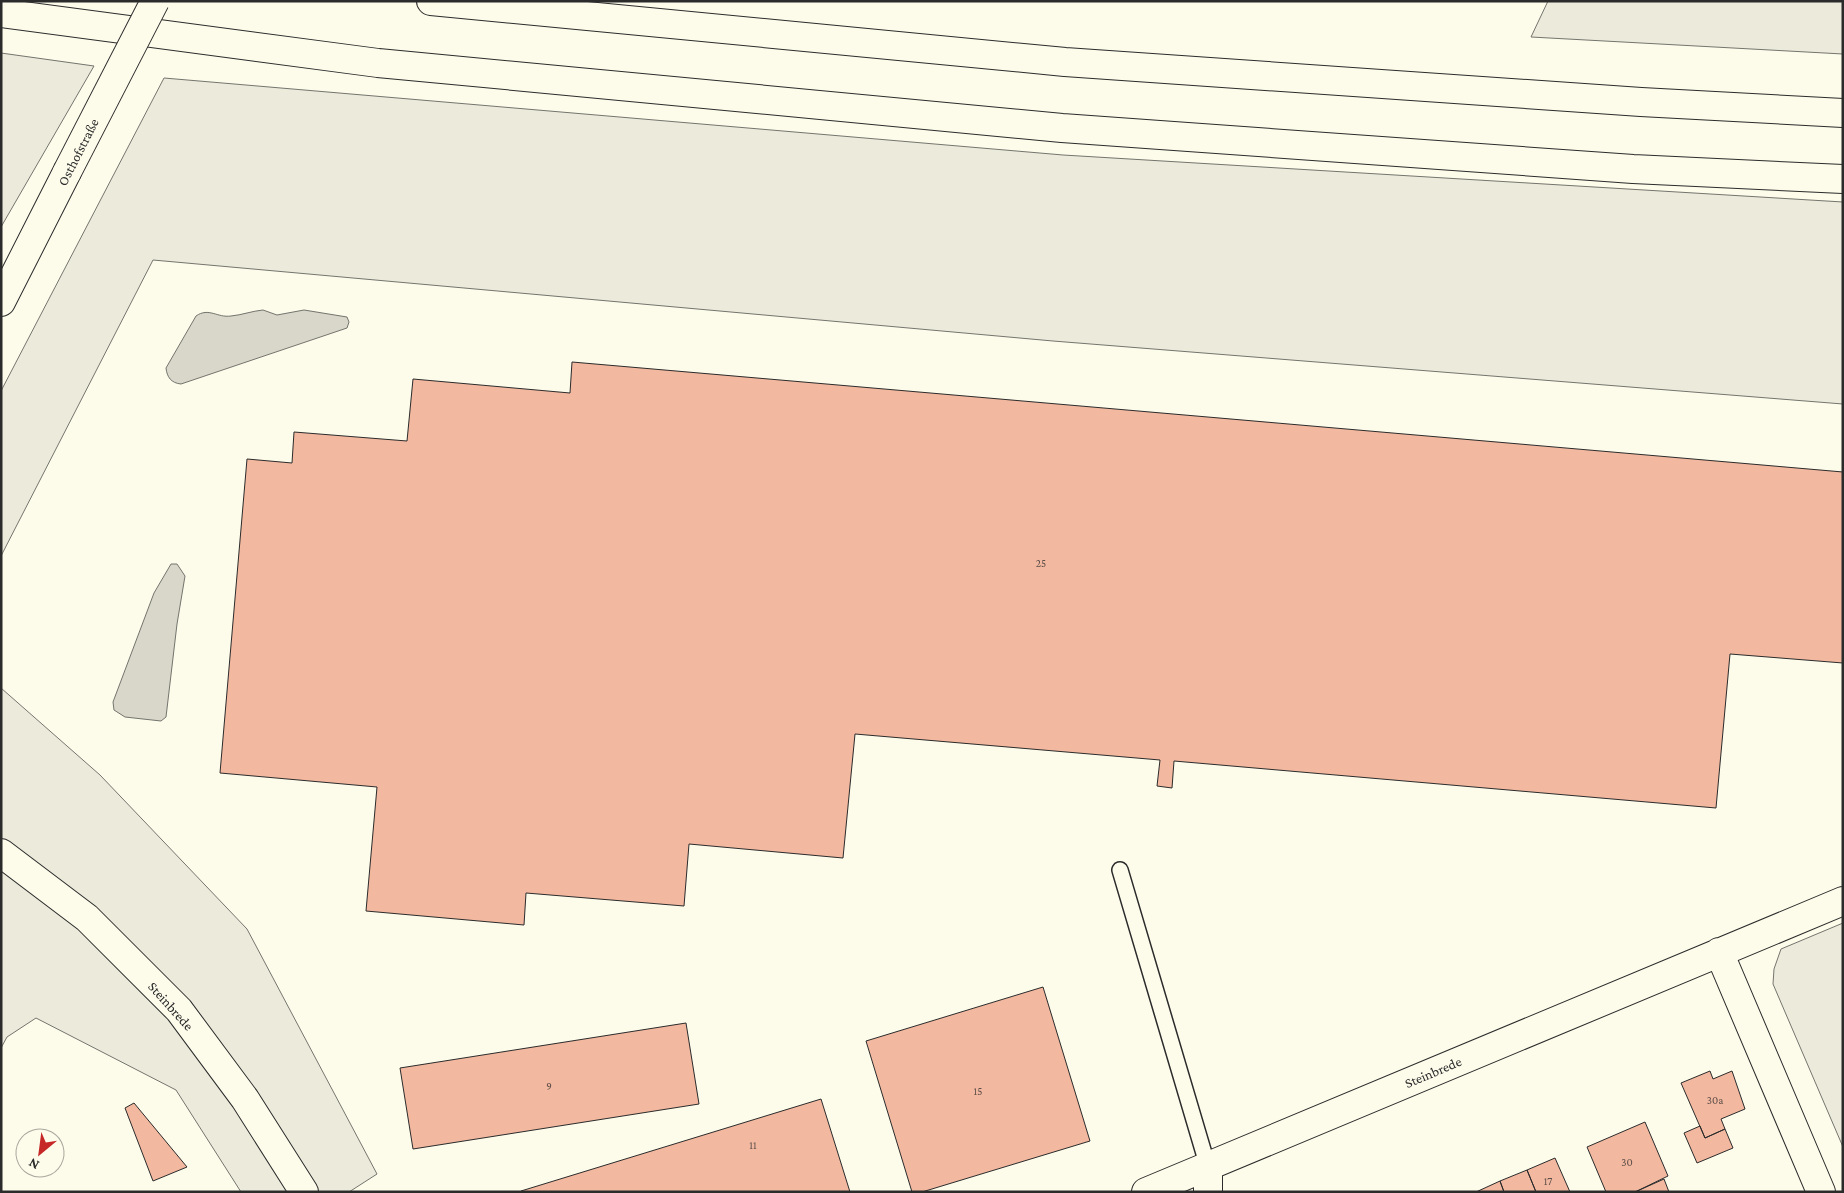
<svg xmlns="http://www.w3.org/2000/svg" width="1844" height="1193" font-family="'Crimson Pro',serif">
<style>
.green{fill:#ecebdb;stroke:#74746e}
.water{fill:#d8d7c9;stroke:#74746e}
.building{fill:#f2b8a0;stroke:#2b2b2b}
.lines{fill:none;stroke-linecap:round;stroke-linejoin:round}
.service-casing{stroke:#2b2b2b;stroke-width:18}
.minor-casing{stroke:#2b2b2b;stroke-width:30}
.tertiary-casing{stroke:#2b2b2b;stroke-width:30}
.motorway-casing{stroke:#2b2b2b;stroke-width:30}
.service{stroke:#fdfbea;stroke-width:15}
.minor{stroke:#fdfbea;stroke-width:28}
.tertiary{stroke:#fdfbea;stroke-width:28}
.motorway{stroke:#fdfbea;stroke-width:28}
.tertiary-bridge-casing{stroke:#2b2b2b;stroke-width:30;stroke-linecap:butt}
.tertiary-bridge{stroke:#fdfbea;stroke-width:28}
.labels{text-anchor:middle;dominant-baseline:central;stroke-width:4;stroke-linejoin:round;paint-order:stroke}
.number-label{font-size:11px;fill:#5d4e48}
.street-label{font-size:14px;fill:#2b2b2b;stroke:#fdfbea}
</style>
<rect width="100%" height="100%" fill="#fdfbea"/>
<path class="green" d="M1548 1H1843V54L1531 37Z
M1 53 94 66 1 227Z
M164 78 1063 155 1843 202V404L1053 341 153 260 1 556V391Z
M1 688 100 775 247 929 377 1174 349 1192H241L176 1090 36 1018 7 1037 1 1048Z
M1843 923V1147L1773 984 1774 969 1781 949Z"/>
<path class="water" d="M263 310 277 315 304 310 347 317 349 322 347 328 181 384C171 383 167 377 166 368L196 316C209 307 217 318 231 316 242 315 252 311 263 310Z
M171 564H177L185 576 177 624 166 717 161 721 125 717 114 710 113 702 154 593Z"/>
<path class="building" d="M572 362 1843 472V663L1730 654 1716 808 1174 761 1172 788 1157 786 1160 760 855 734 843 858 689 844 684 906 526 893 524 925 366 911 377 787 220 773 247 459 292 463 294 432 407 441 413 379 570 393Z
M1043 987 1090 1141 922 1192H912L866 1041Z
M686 1023 699 1104 413 1149 400 1068Z
M1710 1071 1713 1079 1732 1071 1745 1109 1721 1119 1725 1129 1705 1138 1681 1083Z
M821 1099 850 1192H521V1191Z
M134 1103 187 1167 153 1181 125 1108Z
M1645 1122 1668 1176 1635 1192H1606L1587 1147Z
M1700 1126 1705 1138 1725 1129 1733 1148 1697 1163 1684 1133Z
M1555 1158 1570 1192H1536L1527 1170Z
M1527 1170 1536 1192H1504L1500 1181Z
M1664 1179 1669 1192H1635Z
M1500 1181 1504 1192H1476Z"/>
<g class="lines">
<defs>
<path id="service" d="M1120 870 1208 1167"/>
<path id="minor" d="M1 853 87 918 179 1010 245 1099 304 1192
M1719 952 1821 1192
M1208 1167V1192
M1146 1192 1843 901"/>
<path id="tertiary" d="M1 302 67 172"/>
<path id="motorway" d="M431 1 1065 62 1641 102 1843 113
M1 13 378 63 1062 128 1633 169 1843 179"/>
</defs>
<use href="#service" class="service-casing"/>
<use href="#minor" class="minor-casing"/>
<use href="#tertiary" class="tertiary-casing"/>
<use href="#motorway" class="motorway-casing"/>
<use href="#service" class="service"/>
<use href="#minor" class="minor"/>
<use href="#tertiary" class="tertiary"/>
<use href="#motorway" class="motorway"/>
<defs>
<path id="tertiary-bridge" d="M67 172 155 1"/>
</defs>
<use href="#tertiary-bridge" class="tertiary-bridge-casing"/>
<use href="#tertiary-bridge" class="tertiary-bridge"/>
</g>
<g class="labels">
<g class="number-label">
<text x="1041" y="563">25</text>
<text x="549" y="1086">9</text>
<text x="978" y="1091">15</text>
<text x="1715" y="1100">30a</text>
<text x="753" y="1145">11</text>
<text x="1627" y="1162">30</text>
<text x="1548" y="1181">17</text>
</g>
<g class="street-label">
<text transform="translate(78 152) rotate(-63)">Osthofstraße</text>
<text transform="translate(171 1006) rotate(48)">Steinbrede</text>
<text transform="translate(1433 1072) rotate(-23)">Steinbrede</text>
</g>
</g>
<rect width="1844" height="1193" fill="none" stroke="#2b2b2b" stroke-width="5"/>
<g transform="translate(40 1153) rotate(209)"><circle r="24" fill="#fdfbea" stroke="#a9a89e"/>
<path d="M0-4L9 19L0 12L-9 19Z" fill="#c62828"/>
<text y="-8" font-size="14" font-weight="bold" text-anchor="middle" fill="#2b2b2b">N</text>
</g>
</svg>
